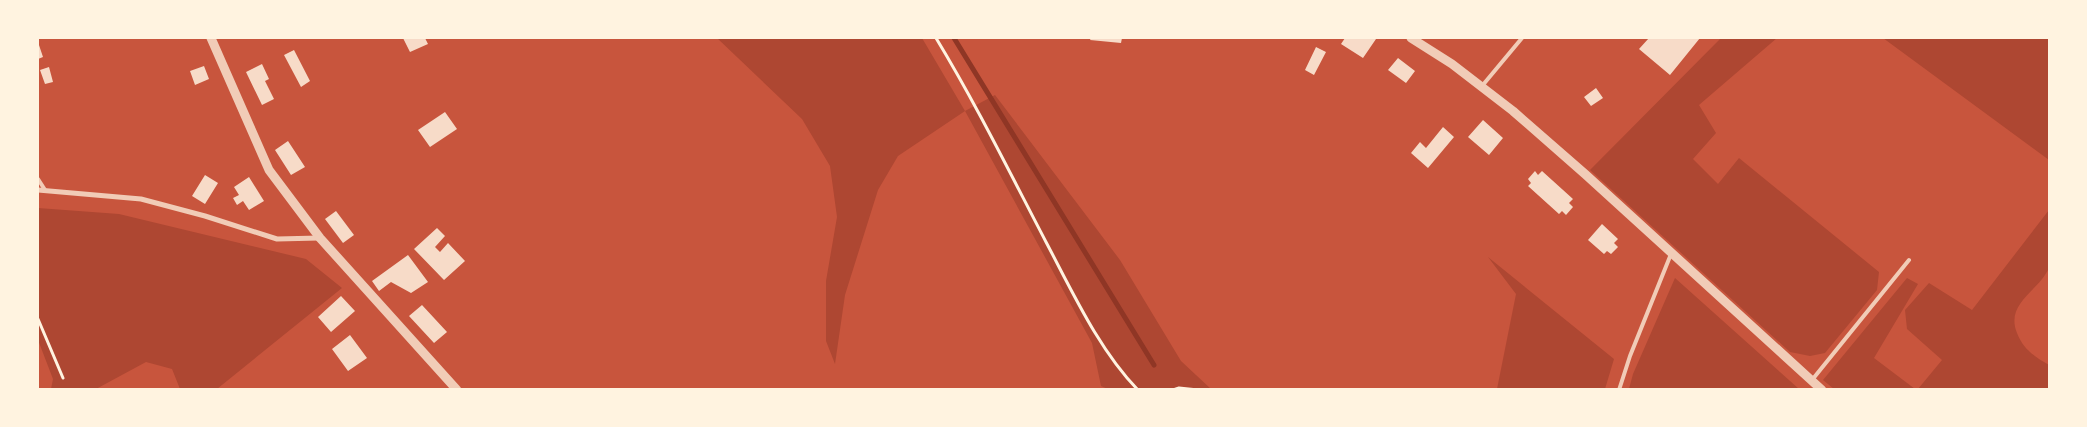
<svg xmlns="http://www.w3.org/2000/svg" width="2087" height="427" font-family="Inter,sans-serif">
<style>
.green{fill:#ae4732}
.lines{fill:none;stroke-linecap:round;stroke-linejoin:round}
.stream{stroke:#8f3625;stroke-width:5}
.building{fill:#f7dbc8}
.path{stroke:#fff3e0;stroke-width:3}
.service{stroke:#f1ccb7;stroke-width:4}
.minor{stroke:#f1ccb7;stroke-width:5}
.tertiary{stroke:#f1ccb7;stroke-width:9}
</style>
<rect width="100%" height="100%" fill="#c8553d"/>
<path class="green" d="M717 38H922L965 111 995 95 1120 260 1181 361 1211 389 1110 390 1101 386 1092 343 965 111 898 156 878 190 845 295 835 364 826 341V281L837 217 830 166 802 119Z
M1721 38H1777L1699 105 1716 133 1693 159 1718 184 1739 158 1879 272 1877 290 1825 353 1810 356 1790 352 1590 170Z
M1883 38H2049V160Z
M38 208 119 214 306 259 342 288 217 389H180L172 369 146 362 96 389H51L53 379 38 340Z
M2049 210C2050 221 2052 260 2049 268 2038 292 2005 303 2017 333 2023 349 2035 357 2049 365V389H1918L1942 360 1907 329 1905 310 1929 283 1972 310Z
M1488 257 1614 359 1605 389H1497L1516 294Z
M1675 278 1799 389H1629L1633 374Z
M1907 278 1918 284 1874 358 1915 389H1834L1823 380Z"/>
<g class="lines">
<path class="stream" d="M954 38 1154 365"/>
</g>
<path class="building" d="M403 38H425L428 44 410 52Z
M1091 38H1122L1121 43 1090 40Z
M1345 38H1374L1376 39 1363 58 1341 44Z
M1649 38H1700L1670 75 1639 49Z
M38 42 43 57 38 59Z
M1316 47 1326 52 1314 75 1305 70Z
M294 50 310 81 301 87 284 55Z
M1398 58 1415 71 1406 83 1388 70Z
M262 64 269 79 265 81 274 99 262 105 246 72Z
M204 66 209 79 195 85 190 71Z
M49 67 53 82 45 84 40 70Z
M1596 88 1603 98 1591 106 1584 97Z
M445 112 457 129 430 147 418 130Z
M1483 120 1503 138 1489 155 1468 137Z
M1443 127 1454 137 1428 168 1411 153 1420 142 1426 148Z
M288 141 305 167 291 175 275 150Z
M1535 171 1538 175 1542 171 1573 199 1569 203 1573 207 1566 215 1562 211 1559 214 1528 186 1531 183 1528 179Z
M205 175 218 183 205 204 192 196Z
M249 177 264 201 249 210 243 201 237 205 233 198 239 195 234 187Z
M336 211 354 235 343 243 325 219Z
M1602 224 1618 239 1614 243 1618 247 1611 254 1607 251 1604 254 1588 240Z
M437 228 445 236 435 247 440 252 448 243 465 261 444 280 414 249Z
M408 255 428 282 411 293 391 282 379 291 372 281Z
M341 296 355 311 331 332 318 317Z
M422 305 447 332 434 343 409 316Z
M350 335 367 358 348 371 332 349Z"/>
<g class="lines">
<path class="path" d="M936 38C976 104 1010 173 1046 242 1072 291 1099 350 1138 390
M38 319 63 378
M1173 390 1179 388 1198 390"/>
<path class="service" d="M1482 86 1522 38
M38 179 45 190
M1812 380 1909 260
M1619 390 1630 356 1671 254"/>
<path class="minor" d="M38 190 141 199 205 216 277 239 319 238"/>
<path class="tertiary" d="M211 38 269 170 320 238 457 390
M1411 38 1452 64 1513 111 1585 174 1822 390"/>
</g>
<rect width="2087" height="427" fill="none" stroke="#fff3e0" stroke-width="78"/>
</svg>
